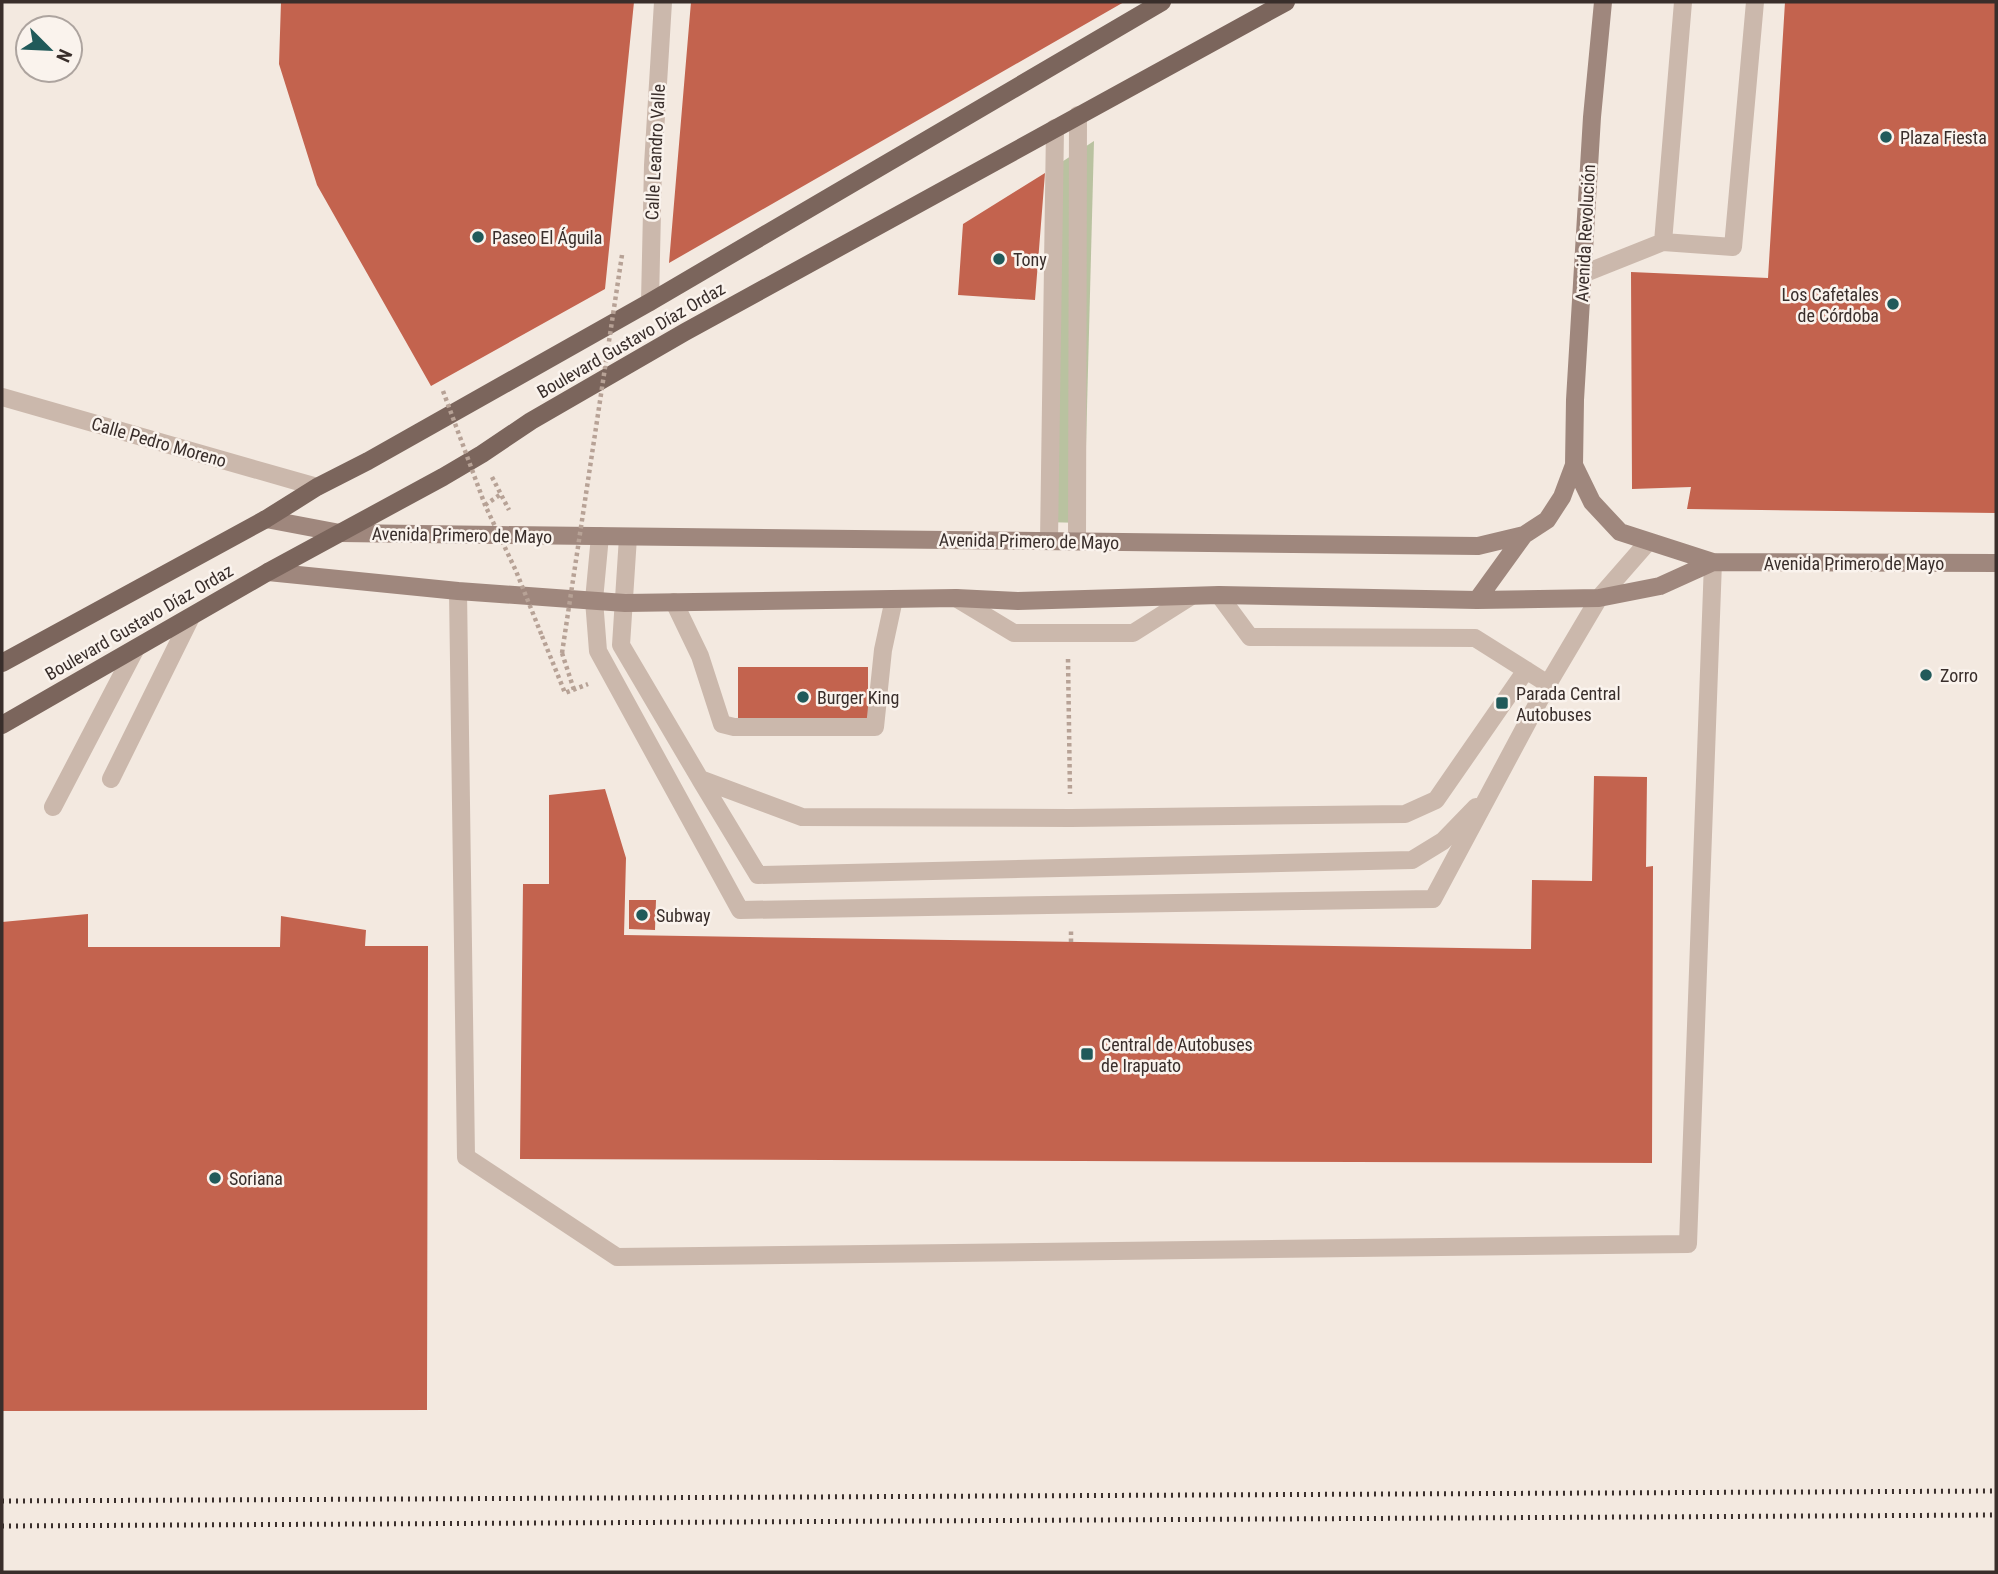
<svg xmlns="http://www.w3.org/2000/svg" width="1998" height="1574" font-family="'Roboto Condensed',sans-serif">
<style>
.green{fill:#b9c2a0}
.building{fill:#c3634e}
.lines{fill:none;stroke-linecap:round;stroke-linejoin:round}
.path{stroke:#b7a296;stroke-width:4.5;stroke-dasharray:3.5 3.5;stroke-linecap:butt}
.lane{stroke:#cbb8ac;stroke-width:18}
.street{stroke:#cbb8ac;stroke-width:18}
.secondary{stroke:#9f877d;stroke-width:18}
.primary{stroke:#7b655c;stroke-width:18}
.rail{stroke:#392e2b;stroke-width:5;stroke-dasharray:2 5;stroke-linecap:butt}
.path-bridge{stroke:#b7a296;stroke-width:4.5;stroke-dasharray:3.5 3.5;stroke-linecap:butt}
.poi-dot{fill:#215a5a;stroke:#faf3ed;stroke-width:2.5}
.labels{text-anchor:middle;dominant-baseline:central;stroke-width:5;stroke-linejoin:round;paint-order:stroke}
.poi-label{font-size:18px;fill:#392e2b;stroke:#faf3ed;text-anchor:start}
.street-label{font-size:18px;fill:#392e2b;stroke:#faf3ed}
</style>
<rect width="100%" height="100%" fill="#f3e9e0"/>
<path class="green" d="M1094 141 1084 523 1043 522 1051 169Z"/>
<path class="building" d="M281 2H634L605 289 431 386 317 185 279 64Z
M691 2H1124L669 263Z
M1785 2H1996V513L1687 509 1691 487 1632 489 1631 272 1768 278Z
M1045 173 1035 300 958 295 963 224Z
M738 667H868V726H738Z
M1594 776 1647 777 1646 867 1653 866 1652 1163 520 1159 523 884H549V795L605 789 626 858 624 935 1531 949 1532 880 1592 881Z
M629 900H656L655 930 629 929Z
M88 914V947H280L281 916 366 930 365 946H428L427 1410 2 1411V922Z"/>
<g class="lines">
<path class="path" d="M492 477 509 510
M485 505 501 494
M542 636 565 693 588 684
M562 653 574 690
M1068 659 1070 794
M1071 942V929"/>
<path class="lane" d="M1663 242 1683 2
M1583 274 1663 242 1733 247 1755 2
M600 536 594 600 598 651 740 910 1433 899 1548 684 1599 598 1648 542
M628 537 621 645 700 779 802 817 1071 818 1405 814 1436 800 1526 670
M458 591 466 1157 617 1257 1688 1244 1713 562
M1219 595 1250 637 1475 638 1548 684
M956 598 1014 633H1133L1190 597
M674 602 700 656 722 724 734 727H875L883 650 894 599
M111 779 191 617
M700 779 758 875 1412 860 1443 841 1476 807
M53 807 136 648"/>
<path class="street" d="M650 302 653 165 663 2
M2 397 317 487
M1049 541 1055 128
M1077 541 1078 115"/>
<path class="secondary" d="M1574 465 1592 502 1620 532 1713 562 1996 563
M266 519 340 533 498 535 1478 546 1524 535 1547 520 1562 497 1574 465 1575 400 1592 117 1603 2
M268 572 458 591 625 603 956 598 1018 601 1219 595 1477 600 1599 598 1660 586 1713 562
M1477 600 1524 535"/>
<path class="primary" d="M2 663 266 519 317 487 368 461 650 302 1162 2
M2 725 268 572 443 477 482 454 531 421 685 332 1286 2"/>
<path class="rail" d="M2 1501 1996 1491
M2 1526 1996 1515"/>
<path class="path-bridge" d="M443 391 485 505 516 571 542 636
M562 653 622 255"/>
</g>
<g class="poi-dot">
<circle cx="1886" cy="137" r="7"/>
<circle cx="478" cy="237" r="7"/>
<circle cx="999" cy="259" r="7"/>
<circle cx="1893" cy="304" r="7"/>
<circle cx="1926" cy="675" r="7"/>
<circle cx="803" cy="697" r="7"/>
<rect x="1495" y="696" width="14" height="14" rx="3.5"/>
<circle cx="642" cy="915" r="7"/>
<rect x="1080" y="1047" width="14" height="14" rx="3.5"/>
<circle cx="215" cy="1178" r="7"/>
</g>
<g class="labels">
<g class="poi-label">
<text x="1900" y="137">Plaza Fiesta</text>
<text x="492" y="237">Paseo El Águila</text>
<text x="1013" y="259">Tony</text>
<text x="1879" y="294" text-anchor="end">Los Cafetales<tspan x="1879" dy="21">de Córdoba</tspan></text>
<text x="1940" y="675">Zorro</text>
<text x="1516" y="693">Parada Central<tspan x="1516" dy="21">Autobuses</tspan></text>
<text x="817" y="697">Burger King</text>
<text x="656" y="915">Subway</text>
<text x="1101" y="1044">Central de Autobuses<tspan x="1101" dy="21">de Irapuato</tspan></text>
<text x="229" y="1178">Soriana</text>
</g>
<g class="street-label">
<text transform="translate(655 152) rotate(-87)">Calle Leandro Valle</text>
<text transform="translate(1585 233) rotate(-87)">Avenida Revolución</text>
<text transform="translate(631 340) rotate(-30)">Boulevard Gustavo Díaz Ordaz</text>
<text transform="translate(159 442) rotate(16)">Calle Pedro Moreno</text>
<text transform="translate(462 535) rotate(1)">Avenida Primero de Mayo</text>
<text transform="translate(1029 541) rotate(1)">Avenida Primero de Mayo</text>
<text x="1854" y="563">Avenida Primero de Mayo</text>
<text transform="translate(139 622) rotate(-30)">Boulevard Gustavo Díaz Ordaz</text>
</g>
</g>
<rect width="1998" height="1574" fill="none" stroke="#392e2b" stroke-width="7"/>
<g transform="translate(49 49) rotate(114)"><circle r="33" fill="#faf3ed" stroke="#ada49f" stroke-width="2"/>
<path d="M0-5L12 26L0 18L-12 26Z" fill="#215a5a"/>
<text y="-10" font-size="19" font-weight="bold" text-anchor="middle" fill="#392e2b">N</text>
</g>
</svg>
